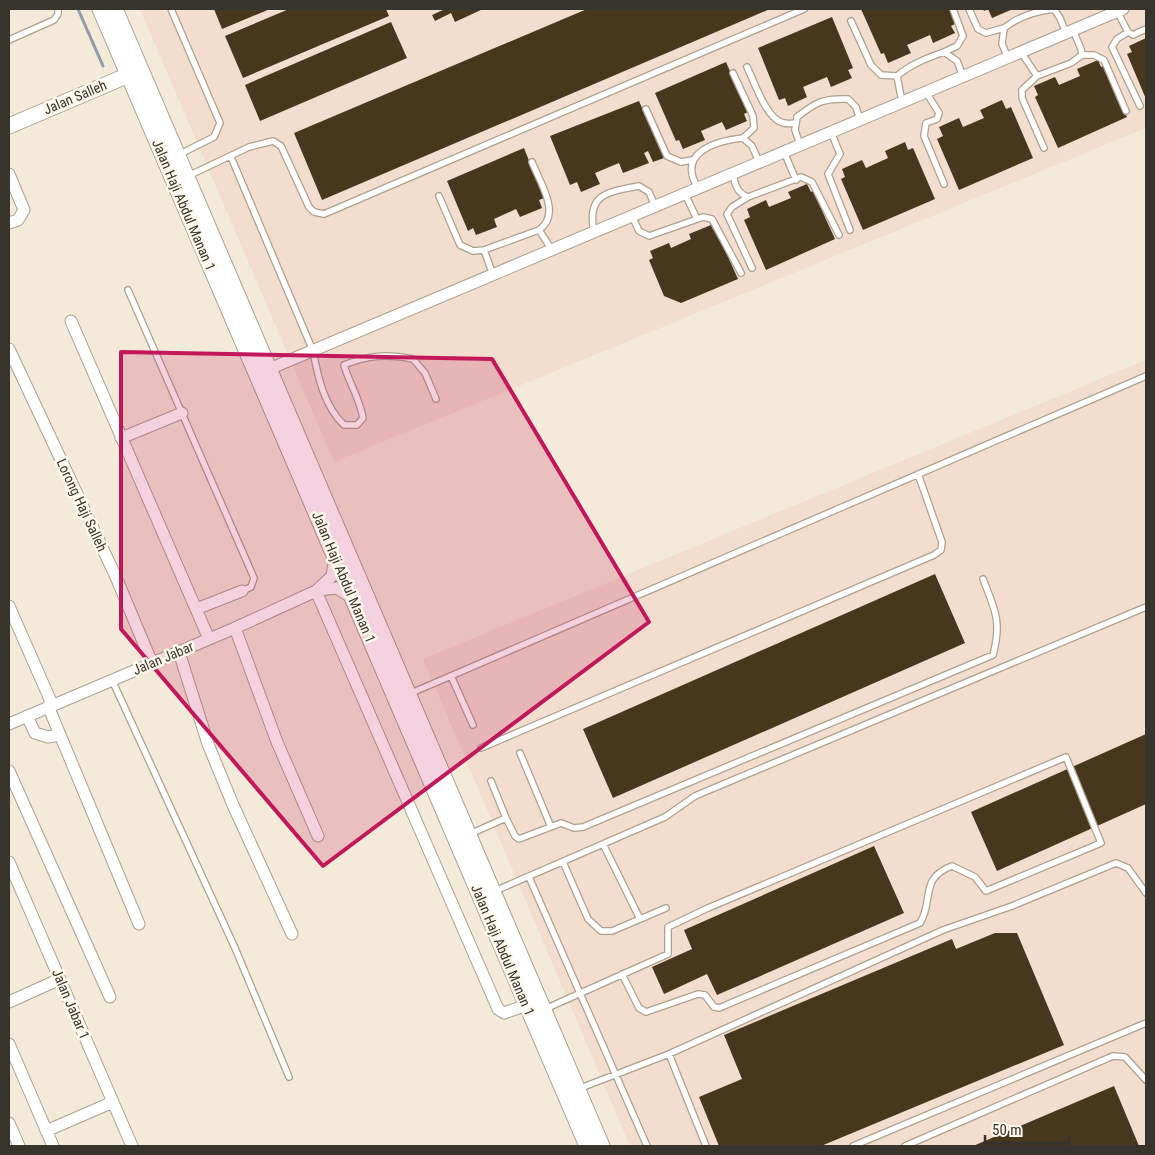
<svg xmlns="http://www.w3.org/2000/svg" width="1155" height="1155" font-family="'Roboto Condensed',sans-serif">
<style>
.industrial{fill:#f2ddcf}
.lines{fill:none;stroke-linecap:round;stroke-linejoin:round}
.stream{stroke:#909bae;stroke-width:3}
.building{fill:#46371d}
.lane-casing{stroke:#aaa190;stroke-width:8}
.street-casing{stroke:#aaa190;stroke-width:13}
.secondary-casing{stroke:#aaa190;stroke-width:17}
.lane{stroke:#fff;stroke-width:5.5}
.street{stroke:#fff;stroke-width:11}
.secondary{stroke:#fff;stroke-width:15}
.marked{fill:#c2185b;fill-opacity:0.2;stroke:#c2185b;stroke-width:4;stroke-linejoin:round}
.labels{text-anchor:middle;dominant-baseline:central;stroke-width:5;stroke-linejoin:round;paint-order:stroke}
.street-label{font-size:14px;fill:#37342d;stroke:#fef8ed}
</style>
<rect width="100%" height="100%" fill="#f4ead9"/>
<path class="industrial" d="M140 9H1146V128L334 462Z
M1146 360V1146H630L423 659Z"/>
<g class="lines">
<path class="stream" d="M78 9 103 66"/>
</g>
<path class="building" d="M214 9H270L222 29Z
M289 9H386L389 16 243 78 225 36Z
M445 9H483L455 22 451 13 435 21 432 15Z
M587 9H770L322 200 294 133Z
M861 9H949L955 24 951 26 955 33 933 43 930 35 907 45 911 53 888 63 884 53 881 54Z
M983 9H1013L992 18 988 9 984 11Z
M832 17 853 68 848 70 852 78 831 87 827 77 803 87 807 97 788 106 785 98 779 100 758 48Z
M391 22 407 58 260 121 245 85Z
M1146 38V99L1127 54 1132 52 1129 46Z
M1098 60 1101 67 1104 66 1127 117 1058 148 1035 97 1038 95 1034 86 1055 77 1059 85 1080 76 1077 69Z
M726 62 748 112 744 114 747 121 726 130 722 122 701 131 705 140 683 149 679 140 676 141 655 93Z
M1002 100 1006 109 1011 107 1033 158 959 190 937 139 943 136 939 127 959 118 963 127 984 118 980 110Z
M639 101 664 158 653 162 648 151 644 153 649 163 623 173 619 163 595 173 600 184 581 192 577 182 570 185 550 136Z
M905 142 908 150 913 148 935 199 863 230 841 179 845 177 842 169 862 160 866 168 888 158 885 151Z
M524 148 544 198 539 200 542 208 520 217 516 209 494 219 497 227 476 235 473 228 468 231 447 181Z
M807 184 811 192 813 191 835 239 766 270 744 220 750 217 747 209 766 200 769 207 791 198 788 192Z
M711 225 714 231 716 230 738 279 681 303 664 296 649 260 653 258 650 251 669 243 671 248 691 239 689 234Z
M935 574 965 643 613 798 583 729Z
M1146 734V804L997 871 971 812Z
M874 846 904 913 717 995 707 974 664 994 652 967 692 949 684 930Z
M995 933H1017L1064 1045 821 1146H719L699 1097 742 1079 724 1035 952 939 956 949Z
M1114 1086 1139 1146H973Z"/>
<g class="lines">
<defs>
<path id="lane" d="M171 9 220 123 214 137 178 155
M969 9 978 29 986 33 1004 28
M1117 11 1128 32 1133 35 1146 29
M851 21 871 65 881 75 897 76
M1128 32 1117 39 1112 47 1140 106
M9 40 54 20 58 14V9
M944 52 957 46 963 36 953 9
M1021 52 1037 76 1071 63 1082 55 1081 49 1073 30
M1082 55H1094L1104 60 1126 111
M1008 58 1002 44 1004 28C1018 17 1036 11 1054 9L1060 18 1066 33
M747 67C754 81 767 121 784 123 788 124 793 123 796 123
M733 73 753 116 754 128 743 138
M1037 76 1022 90V98L1044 148
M926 92 939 113 937 119 926 123 924 136 944 184
M902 102 897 76C911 64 927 58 944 52L957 61 963 76
M646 109 667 156 681 162 692 160
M831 132 840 154 828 174 850 230
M800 145 795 130 797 117C816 102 824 98 848 99L856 107 860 120
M784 152 796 180
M231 157 313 351C318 377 324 406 344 425H357L363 418C360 399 349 383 344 365 368 355 387 354 413 359L425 373 436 399
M532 162C540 183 562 214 539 230
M733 174C735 185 737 193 748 197L801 177 812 182 839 235
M188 176 249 147 273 141 281 146 309 207 314 212 324 214 804 9
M698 188C676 153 715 141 743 138L752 146 759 162
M685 194 697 219
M439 196 460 245 473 251 484 250
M748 197 732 207 727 214 752 268
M632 216 639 231 649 236 703 217 712 219 741 273
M594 232C586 194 607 192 639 186L649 192 655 206
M493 275 484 250 539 230 552 250
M128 290 254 578 251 587 242 591
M451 676 473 725
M112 680 235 948 289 1077
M409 694 1146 376
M481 748 934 555 941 550 942 542 918 474
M520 753 551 827
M506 818 515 836 519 839 561 823 574 828 583 827 993 655C1002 621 995 610 983 579
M470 834 506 818 491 781
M603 844 640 919
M563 862 588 919 601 931H612L666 908
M529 877 647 1146
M495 891 665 817 695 796 1146 607
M545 1009C586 991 627 972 668 954V927L708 908 1066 757 1101 843 986 891 975 877 952 866C919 878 934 901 920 923L719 1008 714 1007 705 995 698 994 646 1012 639 1008 622 974
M669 1054 706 1146
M578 1089 669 1054 943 930 1012 906 1116 863 1128 868 1146 893
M853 1146 1146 1023
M905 1146 1113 1056 1125 1057 1146 1080"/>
<path id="street" d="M9 174 24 210 18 220 9 223
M71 321 209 639
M9 349 116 577 152 663
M269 369 1123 9
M121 438 182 413
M318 590 337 588 351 597
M316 591 498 1009 504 1013 527 1005
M9 606 52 704
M196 609 242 591
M235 628 277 742 318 836
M179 652 208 744 233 805 292 934
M48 706 139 924
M27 716 35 733 48 737 60 735
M9 724 235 628 316 591 332 576 335 558
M9 771 110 997
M9 862 132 1146
M9 1002 60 979
M9 1044 53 1146
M9 1123 19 1146
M46 1131 113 1102"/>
<path id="secondary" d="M100 9 587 1146
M115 9 602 1146
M9 126 138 71"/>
</defs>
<use href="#lane" class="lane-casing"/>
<use href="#street" class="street-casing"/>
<use href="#secondary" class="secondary-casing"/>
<use href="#lane" class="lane"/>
<use href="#street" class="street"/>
<use href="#secondary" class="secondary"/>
</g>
<path class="marked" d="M121 352 492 359 649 622 323 866 121 629Z"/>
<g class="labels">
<g class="street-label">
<text transform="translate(75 97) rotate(-23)">Jalan Salleh</text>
<text transform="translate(184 205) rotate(67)">Jalan Haji Abdul Manan 1</text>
<text transform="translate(82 505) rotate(65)">Lorong Haji Salleh</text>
<text transform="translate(344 577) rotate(67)">Jalan Haji Abdul Manan 1</text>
<text transform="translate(163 658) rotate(-23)">Jalan Jabar</text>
<text transform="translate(503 950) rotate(67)">Jalan Haji Abdul Manan 1</text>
<text transform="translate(71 1004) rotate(67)">Jalan Jabar 1</text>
</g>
</g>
<rect width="1155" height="1155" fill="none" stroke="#37342d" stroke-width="20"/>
<path d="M985 1135v8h84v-8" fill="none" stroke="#37342d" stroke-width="2.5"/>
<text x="992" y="1135" font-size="15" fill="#37342d" stroke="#fef8ed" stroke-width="4" paint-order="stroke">50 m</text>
</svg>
